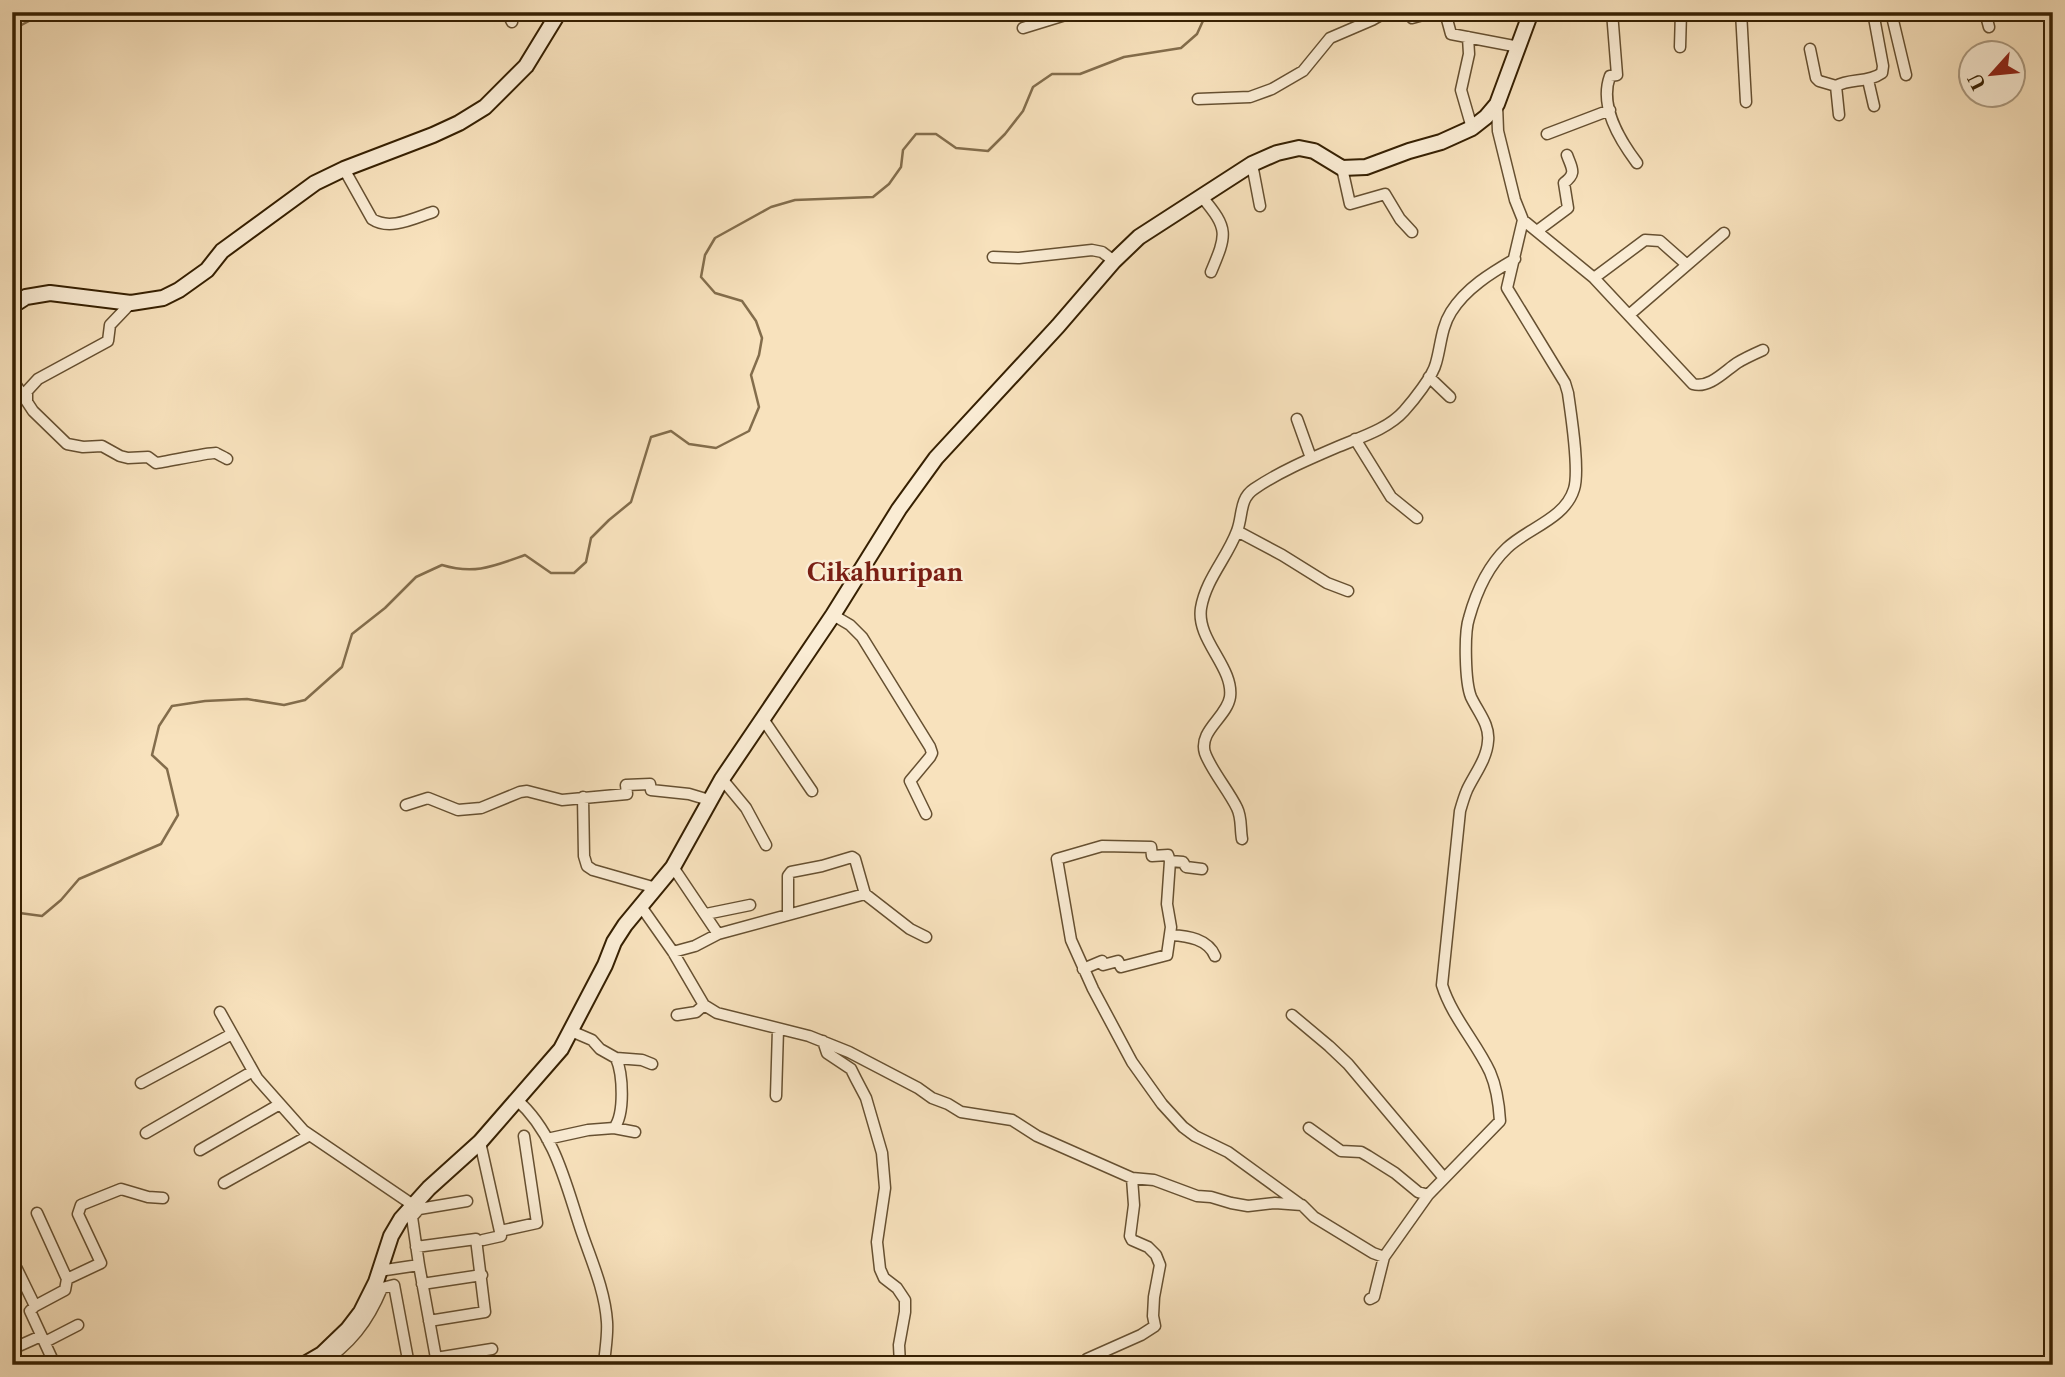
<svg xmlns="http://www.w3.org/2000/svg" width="2065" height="1377" font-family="'Libre Caslon Text',serif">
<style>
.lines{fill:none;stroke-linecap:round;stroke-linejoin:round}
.stream{stroke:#836d4c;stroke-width:2.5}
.street-casing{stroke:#665031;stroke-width:13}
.secondary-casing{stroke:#362002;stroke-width:18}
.street{stroke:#faecd4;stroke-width:10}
.secondary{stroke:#faecd4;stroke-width:14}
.labels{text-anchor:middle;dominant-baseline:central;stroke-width:5;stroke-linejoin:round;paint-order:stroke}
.quarter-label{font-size:24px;font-weight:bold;fill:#7a1f14;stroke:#faecd4}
</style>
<rect width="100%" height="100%" fill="#f8e2bd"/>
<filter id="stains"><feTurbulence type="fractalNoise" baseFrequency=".00286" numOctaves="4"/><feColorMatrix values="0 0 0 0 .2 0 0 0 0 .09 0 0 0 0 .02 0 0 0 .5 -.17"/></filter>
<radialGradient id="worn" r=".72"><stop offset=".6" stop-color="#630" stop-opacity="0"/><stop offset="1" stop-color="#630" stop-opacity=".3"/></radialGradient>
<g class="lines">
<path class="stream" d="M12 30 29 21 35 12
M12 912 42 916 61 900 79 879 161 844 178 815 167 769 152 755 159 726 172 706 205 701 247 699 284 705 305 700 342 667 352 634 385 608 416 577 442 565C475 575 494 566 525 555L551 573H574L586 562 591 538 609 520 631 502 651 437 671 431 689 444 716 448 749 431 759 407 751 375 759 355 762 338 756 321 742 301 715 293 701 277 705 255 715 238 771 207 795 200 873 197 889 184 901 167 903 150 916 134H936L956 148 988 151 1005 134 1023 111 1033 87 1052 74H1080L1124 57 1181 48 1197 34 1207 12"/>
<defs>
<path id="street" d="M507 12 512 22
M1445 12 1451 34 1519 47
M1612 12 1617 75 1610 76C1599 106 1619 139 1637 163
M1741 12 1746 102
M1891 12 1906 75
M1985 12 1989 27
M1412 18 1434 12
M1023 28 1075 12
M1468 37 1469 54 1461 90 1472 128
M1680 47 1681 12
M1810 49 1816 78 1819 81 1836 86
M1868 80 1874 106
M1198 99 1250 97 1272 89 1303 71 1330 38 1372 20 1386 12
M1839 115 1836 86C1850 78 1868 83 1882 73L1883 66 1873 12
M1547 134 1610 110
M1252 164 1260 206
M1342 168 1350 204 1385 194 1400 219 1412 232
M344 169 372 219C390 231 414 218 433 212
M1202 197C1229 229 1227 234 1211 272
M1523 220 1594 278 1693 384C1709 389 1725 371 1737 363 1745 358 1754 354 1763 350
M1537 231 1568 208 1564 183C1577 173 1572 169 1567 155
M993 257 1019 258 1092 250 1102 252 1114 261
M1594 278 1645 240 1660 241 1686 264
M1629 315 1724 233
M1429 377 1450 397
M12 379 33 411 67 444 83 447 102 446 120 456 128 458 148 457 156 463C165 462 211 452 216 453 217 454 226 458 227 459
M27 402V391L38 379 108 341 110 325 131 303
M1297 419 1311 458
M1355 439 1391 497 1417 518
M1237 531 1282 555 1327 583 1348 591
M833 615 850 625 862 637 930 747 932 753 930 757 910 781 926 814
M763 719 812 791
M722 779 746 808 766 845
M583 797 584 856 587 866 593 870 656 888
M406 805 428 798 458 810 481 808 520 792 527 791 562 800 627 794 626 785 650 784 651 790 689 794 709 800
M1242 839C1240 828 1242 818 1237 808 1229 791 1211 770 1205 753 1198 731 1227 717 1230 697 1234 667 1196 640 1201 608 1206 579 1227 558 1237 531 1243 516 1239 499 1254 489 1279 472 1307 460 1335 448 1358 438 1387 430 1404 411 1413 401 1433 376 1436 363 1441 346 1441 328 1451 312 1466 288 1491 273 1515 259
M673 867 718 934 865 894 855 859 852 857 822 866 791 872 788 876V913
M1202 869 1186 867 1183 862 1170 861 1168 855 1152 856 1151 847 1102 846 1057 859 1071 940 1093 989 1132 1062 1162 1104 1183 1127 1195 1136 1228 1152 1301 1205
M865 894 910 929 926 937
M640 905 673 952 704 1005 717 1013 809 1036 849 1052 918 1088 932 1098 948 1104 961 1112 1012 1120 1037 1136 1132 1178 1154 1180 1197 1196 1211 1197 1231 1203 1248 1206 1275 1203 1302 1205 1314 1217 1373 1253 1384 1257 1374 1297 1370 1299
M706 914 750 905
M1171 935C1188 936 1208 939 1215 956
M673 952 695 946 718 934
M1083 969 1102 961 1103 965 1118 961 1121 967 1167 955 1171 927 1167 904 1170 861
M220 1012 257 1078 304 1131 413 1205
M677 1015 696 1012 704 1005
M1292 1015 1329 1046 1348 1064 1444 1178
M571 1031 592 1040 600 1049 616 1058 642 1060 652 1064
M823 1041 827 1053 851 1069 856 1079 866 1098 882 1153 885 1188 877 1242 880 1269 884 1278 897 1288 905 1300V1312L899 1345 900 1365
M141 1083 232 1034
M776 1096 778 1029
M516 1099C556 1134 566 1186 582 1233 592 1262 605 1291 607 1322 608 1336 605 1350 604 1365
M614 1128 635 1132
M1309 1128 1341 1151 1361 1152 1368 1156 1395 1173 1418 1192 1428 1195
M146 1133 253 1071
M547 1139 588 1130 614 1128C625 1114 623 1074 616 1058
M480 1142 501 1236 483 1240
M200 1150 280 1104
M224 1183 310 1135
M37 1213 67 1279
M500 1231 537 1223 524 1136
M416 1247 476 1239 485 1312 429 1321
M1384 1257 1428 1195 1500 1121C1499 1104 1497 1088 1490 1072 1476 1042 1452 1017 1442 985L1460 811C1462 804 1464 797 1467 790 1474 775 1487 759 1488 741 1490 725 1478 712 1471 697 1465 682 1464 633 1469 618 1476 593 1488 566 1507 548 1528 528 1565 519 1574 489 1580 470 1571 415 1568 393L1565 383 1507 288 1523 220 1515 200 1498 131 1497 105
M14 1263 35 1306
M419 1265 412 1217 419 1209 467 1201
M379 1271 419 1265 436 1358 492 1349
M422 1284 482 1275
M45 1342 78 1325
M12 1349 41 1336
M55 1365 30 1311 35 1306 65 1290 67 1279 101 1263 78 1214 81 1205 121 1189 148 1197 163 1198
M319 1365C350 1345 368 1322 382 1288L394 1285 409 1365
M1082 1365 1087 1359 1141 1335 1155 1326 1153 1316 1154 1297 1160 1265 1156 1255 1148 1247 1132 1240 1130 1236 1134 1205 1132 1178"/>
<path id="secondary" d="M12 306 26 297 50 293 131 303 163 298 179 290 207 270 222 251 315 183 344 169 433 135 459 123 485 107 526 66 559 12
M303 1365 322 1354 348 1329 361 1312 376 1282 391 1236 401 1219 429 1188 480 1142 561 1049 605 965 614 942 625 925 673 867 722 779 833 615 899 509 936 458 1058 326 1114 261 1139 237 1252 164 1277 153 1299 148 1314 151 1342 168 1366 167 1409 151 1441 142 1472 128 1486 117 1497 104 1531 12"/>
</defs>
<use href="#street" class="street-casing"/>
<use href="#secondary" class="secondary-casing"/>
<use href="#street" class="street"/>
<use href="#secondary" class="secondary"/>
</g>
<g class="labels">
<g class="quarter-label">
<text x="885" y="572">Cikahuripan</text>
</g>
</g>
<rect width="2065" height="1377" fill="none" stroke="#f8e2bd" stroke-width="42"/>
<rect x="14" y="14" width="2037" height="1349" fill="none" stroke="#362002" stroke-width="3.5"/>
<rect x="21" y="21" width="2023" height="1335" fill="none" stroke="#362002" stroke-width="2"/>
<g transform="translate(1992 74) rotate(243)"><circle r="33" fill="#faecd4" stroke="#ac9a80" stroke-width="2"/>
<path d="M0-5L12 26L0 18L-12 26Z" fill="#8f2418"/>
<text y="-10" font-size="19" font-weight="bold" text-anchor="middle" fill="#362002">U</text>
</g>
<rect width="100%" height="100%" filter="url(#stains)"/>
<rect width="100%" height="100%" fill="url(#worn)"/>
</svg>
